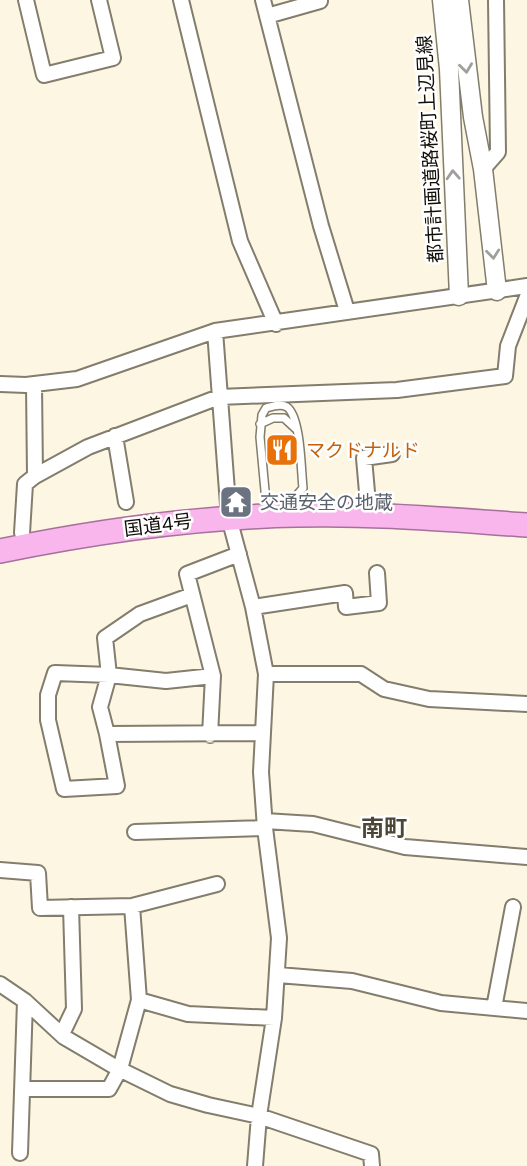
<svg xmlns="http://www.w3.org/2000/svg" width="527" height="1166" font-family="'DM Sans','Noto Sans JP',sans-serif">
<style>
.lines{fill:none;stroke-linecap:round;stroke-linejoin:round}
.service-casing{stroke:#827d6c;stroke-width:10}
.minor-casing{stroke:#827d6c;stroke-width:18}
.tertiary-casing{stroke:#827d6c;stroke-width:21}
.trunk-casing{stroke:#a6709a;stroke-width:26}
.service{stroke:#fff;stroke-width:7}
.minor{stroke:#fff;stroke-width:14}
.tertiary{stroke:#fff;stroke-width:18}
.trunk{stroke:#f8b6ec;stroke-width:23}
.oneway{stroke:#a09f9c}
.labels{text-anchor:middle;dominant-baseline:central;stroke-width:5;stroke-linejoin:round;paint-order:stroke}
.street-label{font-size:19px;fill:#110e08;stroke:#fff}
.food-label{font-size:19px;fill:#c56008;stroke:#fff;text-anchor:start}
.worship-label{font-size:19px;fill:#5b616d;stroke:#fff;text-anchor:start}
.quarter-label{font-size:23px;font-weight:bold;fill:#4b4636;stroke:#fff}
</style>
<rect width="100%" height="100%" fill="#fcf6e2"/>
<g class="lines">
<defs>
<path id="service" d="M260 424 273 418H284L296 429
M267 512 260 437 262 415 266 408C273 406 281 403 287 407 301 417 301 471 303 488L297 495 296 511"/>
<path id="minor" d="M26 0 44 75 113 58 99 0
M181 0 240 241 276 324
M263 0 321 226 347 311
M267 16 320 1
M483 169 498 152 496 0
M215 331 229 518 253 607 266 674 261 772 265 828 279 938 274 1018 259 1116 255 1166
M0 384 26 385 77 379 215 331 527 286
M34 384 35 476 88 447 219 397 397 390 505 376 508 346 527 297
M115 436 126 502
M369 515 364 458 392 454
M22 533 25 484 35 476
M192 595 140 614 105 638 109 675 166 681 213 676
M253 607 345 593 346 607 379 603 377 573
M266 674H361L384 689 429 699 527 704
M107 734 100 707 109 675 55 673 48 695V720L64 789 117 786 107 734 261 733
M210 735 213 676 187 574 239 554
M265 821 313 824 405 847 527 857
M135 832 265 828
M0 870 38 873 40 908 132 906 139 1000 188 1014 274 1018
M132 906 217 884
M278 975 352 981 441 1003 527 1011
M0 984 25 1001 64 1037 117 1068 170 1094 208 1105 259 1116 371 1154 372 1166
M494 1008 513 907
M62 1034 74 1009 71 907
M23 1089H109L120 1069 139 1000
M20 1153 25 1001"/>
<path id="tertiary" d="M442 0 449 69 459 296
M459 0 473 117 483 169 497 291"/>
<path id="trunk" d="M0 551C98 531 197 517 297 515 374 513 451 520 527 525"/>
</defs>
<use href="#service" class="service-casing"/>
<use href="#minor" class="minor-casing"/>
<use href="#tertiary" class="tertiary-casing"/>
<use href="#trunk" class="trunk-casing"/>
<use href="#service" class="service"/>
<use href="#minor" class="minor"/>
<use href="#tertiary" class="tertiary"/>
<use href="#trunk" class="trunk"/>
</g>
<defs><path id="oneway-chevron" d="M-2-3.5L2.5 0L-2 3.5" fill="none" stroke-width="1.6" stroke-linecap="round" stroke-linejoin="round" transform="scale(1.75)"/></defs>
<g class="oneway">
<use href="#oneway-chevron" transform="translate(466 68) rotate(83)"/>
<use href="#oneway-chevron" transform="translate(453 175) rotate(-93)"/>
<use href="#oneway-chevron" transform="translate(493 254) rotate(84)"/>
</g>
<defs>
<symbol id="restaurant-square" viewBox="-11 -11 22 22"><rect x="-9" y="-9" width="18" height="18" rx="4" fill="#e8710a" stroke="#fff"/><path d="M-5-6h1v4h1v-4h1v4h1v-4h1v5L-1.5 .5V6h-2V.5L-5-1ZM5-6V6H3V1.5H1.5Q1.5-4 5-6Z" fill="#fff"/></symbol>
<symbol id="temple-square" viewBox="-11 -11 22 22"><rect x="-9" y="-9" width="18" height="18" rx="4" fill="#6b7280" stroke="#fff"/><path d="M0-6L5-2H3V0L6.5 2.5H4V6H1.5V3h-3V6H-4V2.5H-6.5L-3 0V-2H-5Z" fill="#fff"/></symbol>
</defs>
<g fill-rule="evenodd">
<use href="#restaurant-square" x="263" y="431" width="38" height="38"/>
<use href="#temple-square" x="217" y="483" width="38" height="38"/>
</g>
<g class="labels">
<g class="street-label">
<text transform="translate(430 149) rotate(-93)">都市計画道路桜町上辺見線</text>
<text transform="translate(158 525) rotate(-7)">国道4号</text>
</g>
<g class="food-label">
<text x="306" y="450">マクドナルド</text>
</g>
<g class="worship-label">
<text x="260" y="502">交通安全の地蔵</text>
</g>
<g class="quarter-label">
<text x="384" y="828">南町</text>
</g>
</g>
</svg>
